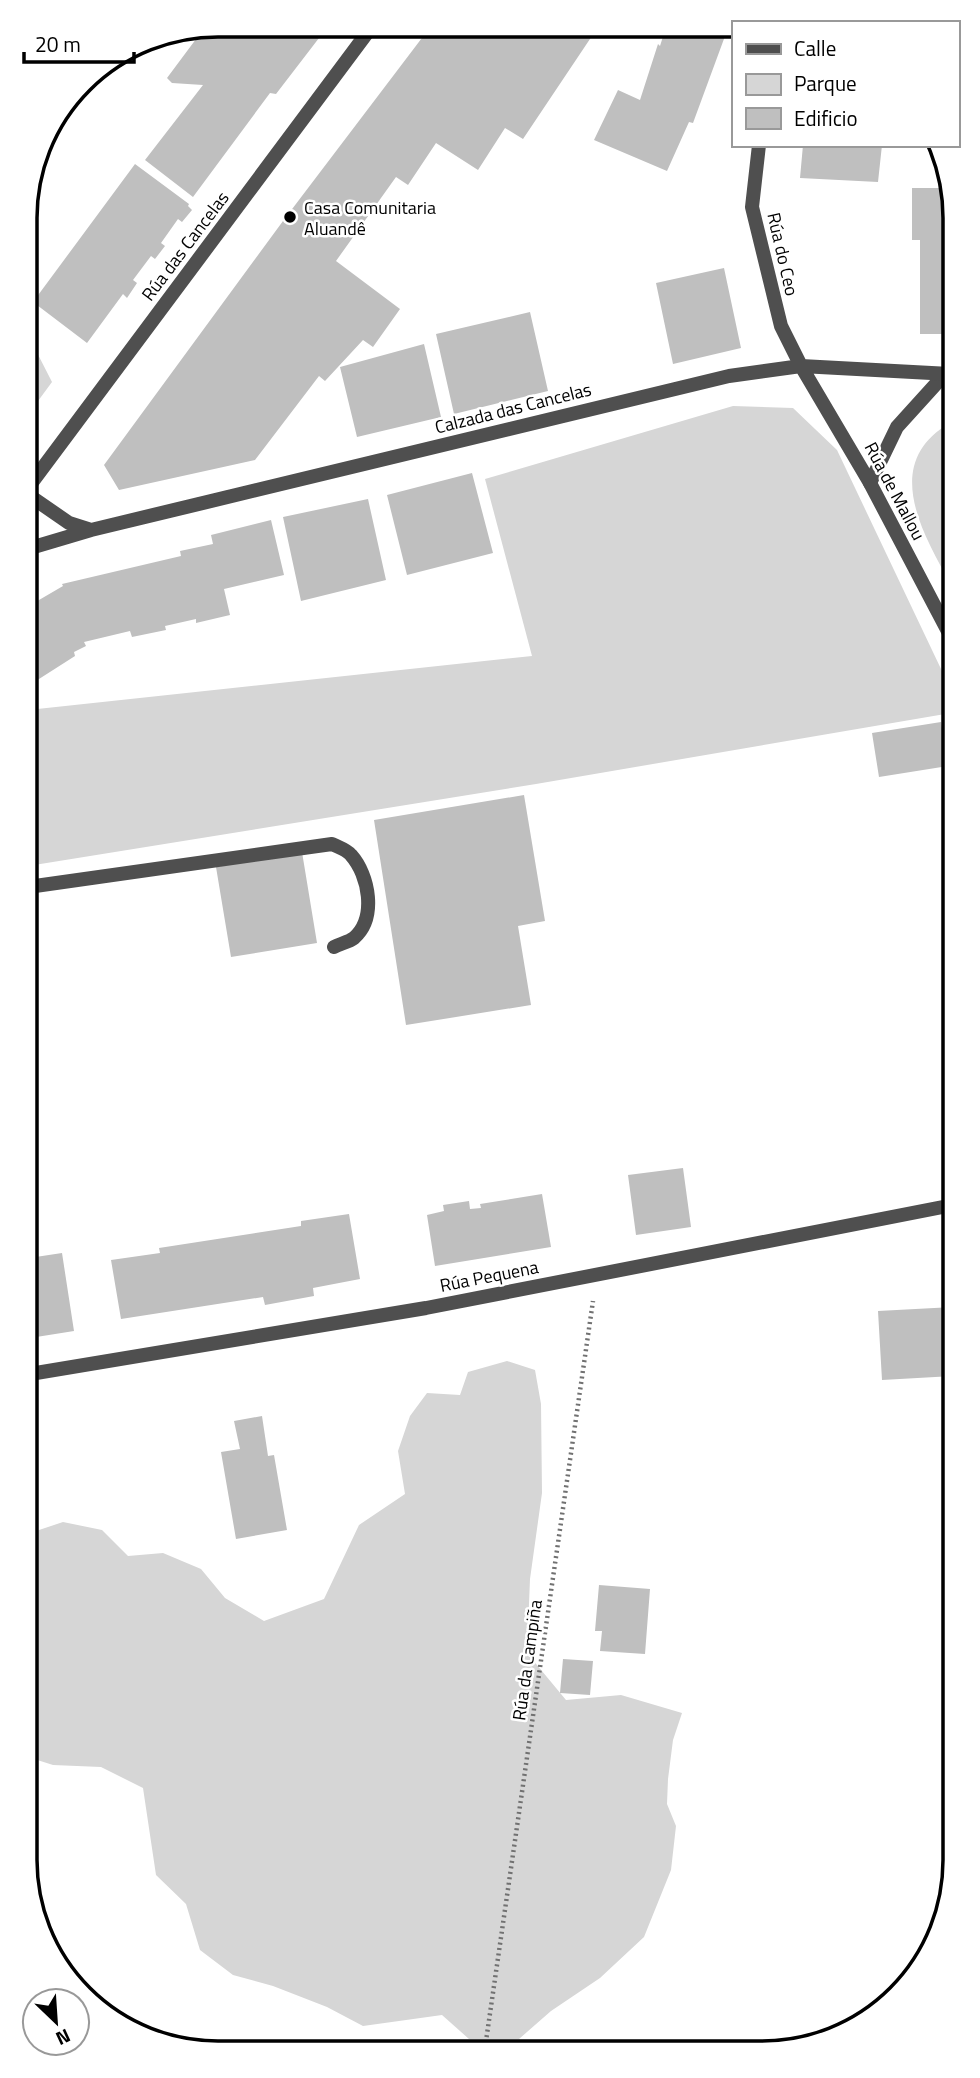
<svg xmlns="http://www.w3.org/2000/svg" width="980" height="2078" font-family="'Titillium Web',sans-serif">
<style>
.green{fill:#d6d6d6}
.building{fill:#bfbfbf}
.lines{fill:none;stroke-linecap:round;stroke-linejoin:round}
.path{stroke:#717171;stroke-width:4.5;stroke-dasharray:2 3.5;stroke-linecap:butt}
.service{stroke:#4f4f4f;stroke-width:14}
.minor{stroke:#4f4f4f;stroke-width:14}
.poi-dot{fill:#000;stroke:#fff;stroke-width:2.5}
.labels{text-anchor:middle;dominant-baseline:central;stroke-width:5;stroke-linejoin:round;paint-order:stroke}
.poi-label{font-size:18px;fill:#000;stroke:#fff;text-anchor:start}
.street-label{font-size:18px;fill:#000;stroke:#fff}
.rim{fill:none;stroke:#000;stroke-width:3.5}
</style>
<rect width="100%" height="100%" fill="#fff"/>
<path class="green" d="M27 333 52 382 27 416Z
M733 406 793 408 837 450 951 690V713L536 784 28 866V710L532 656 485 479Z
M950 423V583C922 532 881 463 950 423Z
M507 1361 535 1370 541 1404 542 1493 530 1579 527 1653 566 1700 621 1695 682 1713 673 1740 668 1779 667 1804 676 1826 671 1870 644 1937 600 1978 551 2011 519 2039H469L442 2015 363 2026 327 2007 273 1986 233 1975 200 1950 186 1904 156 1875 143 1788 101 1767 53 1765 31 1758 30 1533 63 1522 102 1530 128 1556 163 1553 201 1569 225 1598 264 1621 324 1599 359 1525 405 1494 398 1451 410 1416 427 1393 460 1395 468 1372Z"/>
<path class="building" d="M218 25H329L276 94 270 93 193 197 145 160 203 85 172 83 167 78 205 27Z
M431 26 598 27 523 139 505 128 478 170 436 143 408 185 396 177 336 261 400 309 373 347 363 340 325 381 319 376 255 460 119 490 104 465 283 221Z
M666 27 728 28 693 123 689 122 667 171 594 140 618 90 640 100 658 44 660 46Z
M803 145H882L878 182 800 178Z
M135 164 189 204 188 206 192 210 182 222 178 219 161 243 165 246 155 259 151 256 133 280 137 283 127 298 123 294 87 343 33 302Z
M912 188H949V334H920V240H912Z
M724 268 741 348 673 364 656 283Z
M530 312 548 391 454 414 436 334Z
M424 344 441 417 357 437 340 367Z
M472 473 493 553 407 575 387 495Z
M368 499 386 580 301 601 283 517Z
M271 520 284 575 224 589 230 615 196 623V619L165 626 166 630 132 637 130 631 84 642 86 646 74 652 75 656 28 686 27 607 63 586 62 584 181 556 180 551 213 544 211 535Z
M941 722 948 766 879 777 872 733Z
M524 795 545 921 518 926 531 1005 406 1025 374 820Z
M302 852 317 943 231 957 216 867Z
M683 1168 691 1227 636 1235 628 1175Z
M542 1194 551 1247 435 1266 427 1215 444 1211 443 1205 469 1201 470 1209 481 1208 480 1204Z
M349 1214 360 1279 313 1288 314 1296 265 1305 263 1297 121 1319 111 1260 160 1253 159 1248 301 1226V1221Z
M62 1253 74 1331 30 1338 29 1258Z
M953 1307V1376L882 1380 878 1311Z
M262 1416 268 1456 274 1455 287 1530 236 1539 221 1452 240 1449 234 1421Z
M599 1585 650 1589 645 1654 600 1651 602 1631H595Z
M563 1659 593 1661 590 1695 560 1693Z"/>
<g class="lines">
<path class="path" d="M485 2048 593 1301"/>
<path class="service" d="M870 483 897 427 945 374
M28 887 332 844C338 847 347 850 351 855 369 875 377 918 354 938 349 942 339 944 334 947"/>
<path class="minor" d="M759 145 752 207 781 326 801 366 870 483 951 637
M27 489 373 25
M27 494 69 523 91 530
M27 549 91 530 729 376 801 366 950 374
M30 1374 426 1308 953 1205"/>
</g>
<circle class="poi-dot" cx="290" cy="217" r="7"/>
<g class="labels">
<g class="poi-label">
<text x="304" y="207">Casa Comunitaria<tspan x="304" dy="21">Aluandê</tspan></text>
</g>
<g class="street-label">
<text transform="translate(185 246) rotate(-53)">Rúa das Cancelas</text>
<text transform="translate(783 254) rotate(77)">Rúa do Ceo</text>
<text transform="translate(513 408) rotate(-14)">Calzada das Cancelas</text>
<text transform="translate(895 491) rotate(62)">Rúa de Mallou</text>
<text transform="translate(489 1276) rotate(-11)">Rúa Pequena</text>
<text transform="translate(527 1660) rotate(-82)">Rúa da Campiña</text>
</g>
</g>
<path d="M0 0H980V2078H0ZM218 37H762A181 181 0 0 1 943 218V1860A181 181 0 0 1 762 2041H218A181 181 0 0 1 37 1860V218A181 181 0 0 1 218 37Z" fill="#fff" fill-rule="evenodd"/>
<path class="rim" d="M218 37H762A181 181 0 0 1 943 218V1860A181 181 0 0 1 762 2041H218A181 181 0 0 1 37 1860V218A181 181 0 0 1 218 37Z"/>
<rect x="732" y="21" width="228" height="126" fill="#ffffff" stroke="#999999" stroke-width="2"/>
<rect x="746" y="44" width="35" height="10" fill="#4f4f4f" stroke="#999999" stroke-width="2"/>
<text x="794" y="56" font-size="21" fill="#000000">Calle</text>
<rect x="746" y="74" width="35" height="21" fill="#d6d6d6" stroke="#999999" stroke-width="2"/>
<text x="794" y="91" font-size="21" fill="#000000">Parque</text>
<rect x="746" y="108" width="35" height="21" fill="#bfbfbf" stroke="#999999" stroke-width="2"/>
<text x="794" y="126" font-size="21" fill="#000000">Edificio</text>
<g transform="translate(56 2022) rotate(155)"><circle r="33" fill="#ffffff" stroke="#999999" stroke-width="2"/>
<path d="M0-5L12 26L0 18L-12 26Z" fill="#000000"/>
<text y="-10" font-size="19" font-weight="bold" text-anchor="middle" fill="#000000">N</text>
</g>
<path d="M24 52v10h110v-10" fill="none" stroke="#000000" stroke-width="3.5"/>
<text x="35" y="52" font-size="21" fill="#000000" stroke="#ffffff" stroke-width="5" paint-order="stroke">20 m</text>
</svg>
